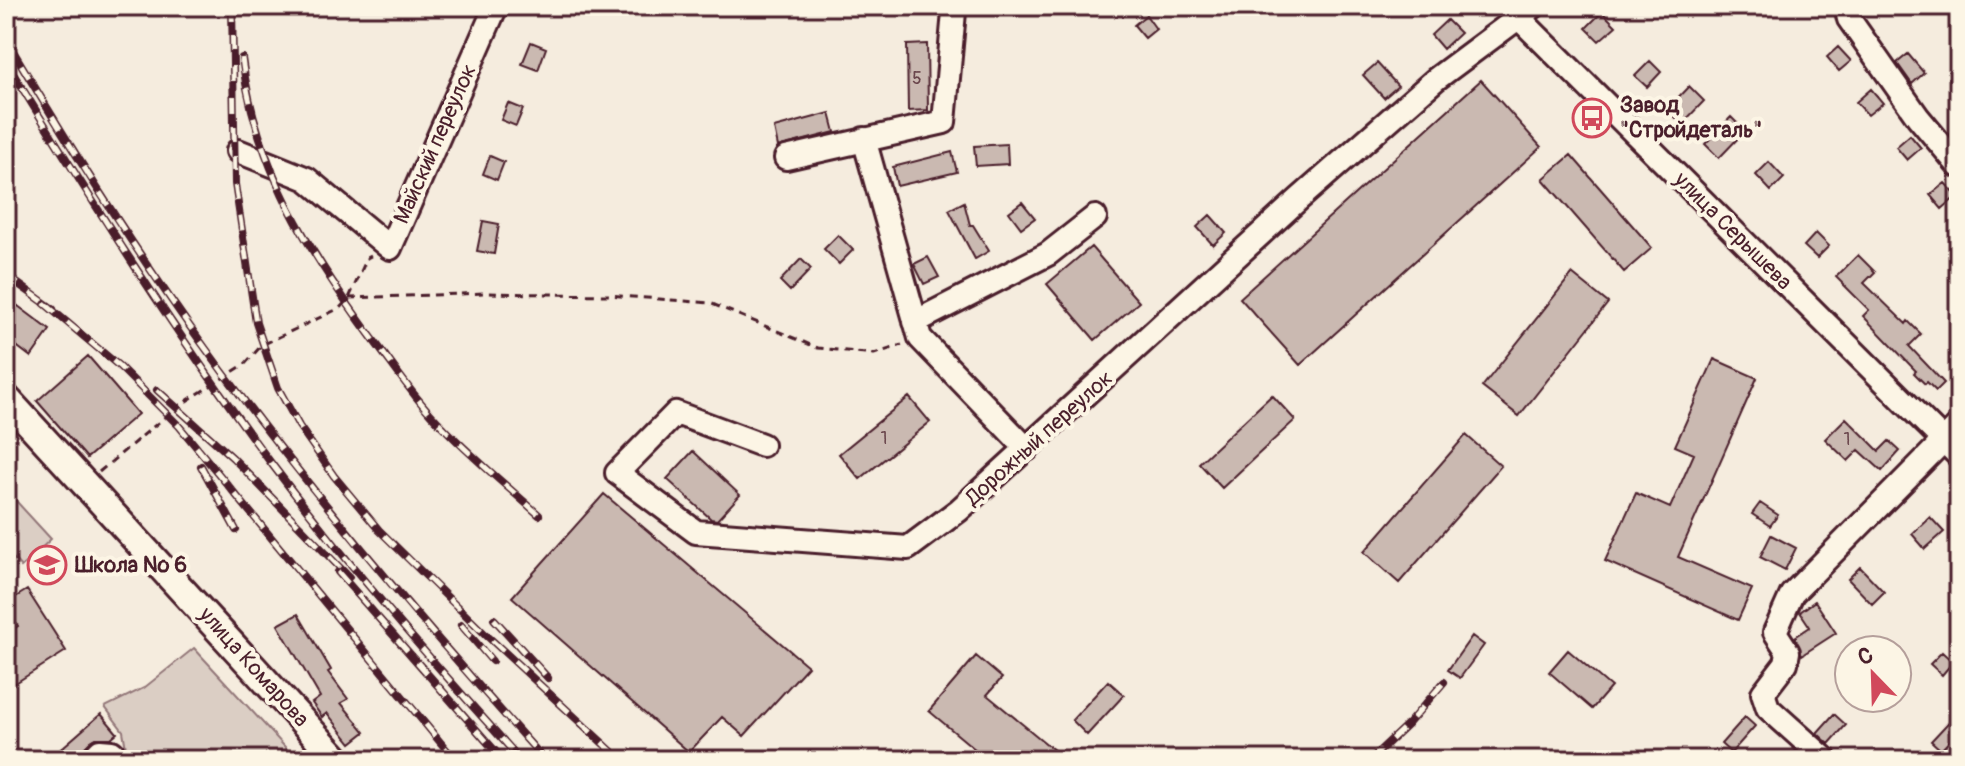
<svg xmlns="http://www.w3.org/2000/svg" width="1965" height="766" font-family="Pangolin,sans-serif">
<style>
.green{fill:#dbcec4;stroke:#927678;stroke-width:2}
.building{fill:#cab9b1;stroke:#4a1f2b;stroke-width:2}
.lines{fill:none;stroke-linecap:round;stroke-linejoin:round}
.minor-casing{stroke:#4a1f2b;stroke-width:28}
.major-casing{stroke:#4a1f2b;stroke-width:32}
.path{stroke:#4a1f2b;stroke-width:3;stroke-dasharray:8 6;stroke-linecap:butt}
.minor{stroke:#fcf5e5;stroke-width:22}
.major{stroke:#fcf5e5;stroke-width:26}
.rail-casing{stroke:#4a1f2b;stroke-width:8}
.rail{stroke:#fcf5e5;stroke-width:5;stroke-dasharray:15;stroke-linecap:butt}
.labels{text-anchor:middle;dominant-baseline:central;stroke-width:8;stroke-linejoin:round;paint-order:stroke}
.number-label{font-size:18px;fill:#6a464c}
.poi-label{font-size:22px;font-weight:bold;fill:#4a1f2b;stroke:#fcf5e5;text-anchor:start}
.street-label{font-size:22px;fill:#4a1f2b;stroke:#fcf5e5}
</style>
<rect width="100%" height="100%" fill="#f5ecde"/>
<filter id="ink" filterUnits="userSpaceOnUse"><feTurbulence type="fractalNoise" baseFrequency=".0125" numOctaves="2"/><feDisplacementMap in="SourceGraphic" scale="16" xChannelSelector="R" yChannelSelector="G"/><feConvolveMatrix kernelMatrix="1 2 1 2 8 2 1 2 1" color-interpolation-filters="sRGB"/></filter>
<g filter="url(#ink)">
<path class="green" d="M6 490 51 539 21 567 6 550Z
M194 648 297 760H128L123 731 105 707 144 688Z"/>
<path class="building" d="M1602 12 1616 26 1599 41 1586 28Z
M1146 15 1156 29 1145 38 1134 25Z
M1447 20 1460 33 1443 49 1431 35Z
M531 42 546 48 538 70 522 64Z
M927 44 928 110 908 111 907 45Z
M1838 47 1851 61 1839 71 1827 57Z
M1908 54 1924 73 1912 84 1897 63Z
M1650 61 1661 72 1647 87 1635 76Z
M1377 63 1398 86 1384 98 1363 75Z
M1481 80 1541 147 1300 365 1240 298Z
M1689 86 1704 101 1682 124 1667 109Z
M1871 89 1883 103 1868 115 1856 102Z
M508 103 523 109 516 126 501 120Z
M830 113 835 132 778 147 774 128Z
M1731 117 1745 131 1719 158 1705 144Z
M1910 135 1921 148 1907 160 1896 147Z
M1007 144 1008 164 976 166 974 146Z
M952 152 957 172 897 186 893 167Z
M1571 155 1652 248 1624 272 1543 179Z
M490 156 504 162 497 180 483 174Z
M1769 162 1784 178 1771 191 1756 175Z
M1945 183 1957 196 1942 209 1930 195Z
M964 202 970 225H973L989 251 975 259 949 210Z
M1022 202 1035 218 1021 228 1009 212Z
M1210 215 1226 233 1213 245 1197 227Z
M483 221 499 224 494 254 477 251Z
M1816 233 1829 246 1817 258 1804 246Z
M838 235 853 250 839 264 824 249Z
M1091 247 1139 302 1095 340 1047 284Z
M1858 255 1875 272 1864 283 1906 324 1908 321 1921 334 1909 346 1944 383 1936 391 1927 382 1925 384 1914 373 1916 371 1863 316 1869 310 1836 277Z
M928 257 939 277 924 284 914 264Z
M801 259 811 269 790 291 780 281Z
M1572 274 1608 303 1519 416 1482 387Z
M6 297 50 330 31 357 6 338Z
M88 356 138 414 87 458 37 401Z
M1714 359 1757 378 1678 557 1752 589 1738 620 1605 561 1636 493 1670 508 1694 454 1675 446Z
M1272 395 1295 420 1222 488 1199 463Z
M909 397 930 422 860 479 839 454Z
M1846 418 1879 451 1889 441 1900 451 1882 471 1859 450 1848 461 1825 439Z
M1466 435 1501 466 1399 583 1364 552Z
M693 451 740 495 717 520 711 519 667 479Z
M604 494 808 666 744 736 722 717 689 752 512 597Z
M1760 503 1778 515 1770 526 1752 514Z
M1930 517 1944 532 1925 549 1912 534Z
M1771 535 1796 548 1785 570 1760 557Z
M1860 567 1884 592 1872 604 1848 579Z
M27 590 66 651 6 689V653L12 649 6 639V634L18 626 6 608V603Z
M1815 601 1836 633 1802 655 1795 637 1810 627 1800 612Z
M298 614 331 670 328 672 348 699 341 703 365 732 351 743 327 713 322 717 312 703 320 697 278 625Z
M1472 636 1484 645 1460 678 1448 670Z
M1568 650 1611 687 1592 709 1549 672Z
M1942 652 1953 662 1942 675 1930 664Z
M976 656 1002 678 987 695 1066 760H988L929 711Z
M1108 681 1124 695 1087 735 1072 720Z
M1959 711V731L1941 750 1931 741Z
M101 714 117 733 111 738H96L91 741 81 751 77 760H48Z
M1834 714 1846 725 1829 744 1817 733Z
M1745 717 1755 726 1731 753 1721 744Z"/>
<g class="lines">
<defs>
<path id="minor" d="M1846 6 1849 19 1918 117 1959 166
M1508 7 1959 456
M864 139 920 338 1027 449
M238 151 307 179 390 248 496 6
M786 158 944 122 954 12
M915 322 1048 254 1095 217
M762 445 676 413 617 473 696 532 908 548 959 510 1299 199 1436 79 1534 6
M91 760 100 751 112 752 120 760
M309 760 325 746
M1826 760 1768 708 1763 693 1786 663 1788 652 1775 632 1792 594 1959 425"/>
<path id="major" d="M6 398 338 760"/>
</defs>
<use href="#minor" class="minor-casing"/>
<use href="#major" class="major-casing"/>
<path class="path" d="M349 298 486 293 608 295 710 303 818 348 874 354 902 345
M99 472 177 407 245 364 262 345 340 308 349 298 367 258 371 256"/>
<use href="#minor" class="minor"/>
<use href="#major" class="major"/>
<defs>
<path id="rail" d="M232 6 235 184 256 323 278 388 299 426 334 476 379 530 485 634 621 760
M6 39C68 144 134 250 206 349 310 492 426 628 545 760
M242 58C256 169 310 254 375 342 397 371 418 403 444 428 474 459 507 486 539 515
M6 62C91 200 177 337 274 467 351 569 435 665 521 760
M6 275 53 309
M44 303 119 366 179 426 455 760
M157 390 233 458 349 577
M201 466 236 530
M338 572 503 760
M494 619 548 678
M461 625 492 661
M1370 760 1408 724 1444 682"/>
</defs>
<use href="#rail" class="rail-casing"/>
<use href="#rail" class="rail"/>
</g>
</g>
<defs>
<symbol id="bus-ring" viewBox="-11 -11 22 22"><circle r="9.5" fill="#fcf5e5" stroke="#d1495b" stroke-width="1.5"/><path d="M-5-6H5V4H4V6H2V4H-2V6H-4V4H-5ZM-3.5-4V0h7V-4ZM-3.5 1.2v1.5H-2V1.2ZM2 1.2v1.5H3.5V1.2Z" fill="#d1495b"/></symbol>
<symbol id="school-ring" viewBox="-11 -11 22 22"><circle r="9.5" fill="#fcf5e5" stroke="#d1495b" stroke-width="1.5"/><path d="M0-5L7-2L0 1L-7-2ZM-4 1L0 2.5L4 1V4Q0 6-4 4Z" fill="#d1495b"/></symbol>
</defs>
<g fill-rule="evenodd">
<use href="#bus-ring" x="1570" y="96" width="44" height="44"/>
<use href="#school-ring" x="25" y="543" width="44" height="44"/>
</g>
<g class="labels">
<g class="number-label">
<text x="917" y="78">5</text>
<text x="884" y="438">1</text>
<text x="1847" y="439">1</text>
</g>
<g class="poi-label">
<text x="1620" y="105">Завод<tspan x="1620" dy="25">"Стройдеталь"</tspan></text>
<text x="75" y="565">Школа № 6</text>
</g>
<g class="street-label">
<text transform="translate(435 144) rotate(-66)">Майский переулок</text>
<text transform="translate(1733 231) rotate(45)">улица Серышева</text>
<text transform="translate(1039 438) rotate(-42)">Дорожный переулок</text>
<text transform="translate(254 667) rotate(48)">улица Комарова</text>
</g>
</g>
<rect width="1965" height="766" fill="none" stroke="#fcf5e5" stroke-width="32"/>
<rect x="16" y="16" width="1933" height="734" fill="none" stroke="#4a1f2b" stroke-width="3" filter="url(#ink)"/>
<g transform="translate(1873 674) rotate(337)"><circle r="38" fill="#fcf5e5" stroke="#b59f9b" stroke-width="2"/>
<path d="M0-6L14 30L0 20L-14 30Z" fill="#d1495b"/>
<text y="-12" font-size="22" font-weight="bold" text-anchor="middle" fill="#4a1f2b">С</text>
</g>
</svg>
